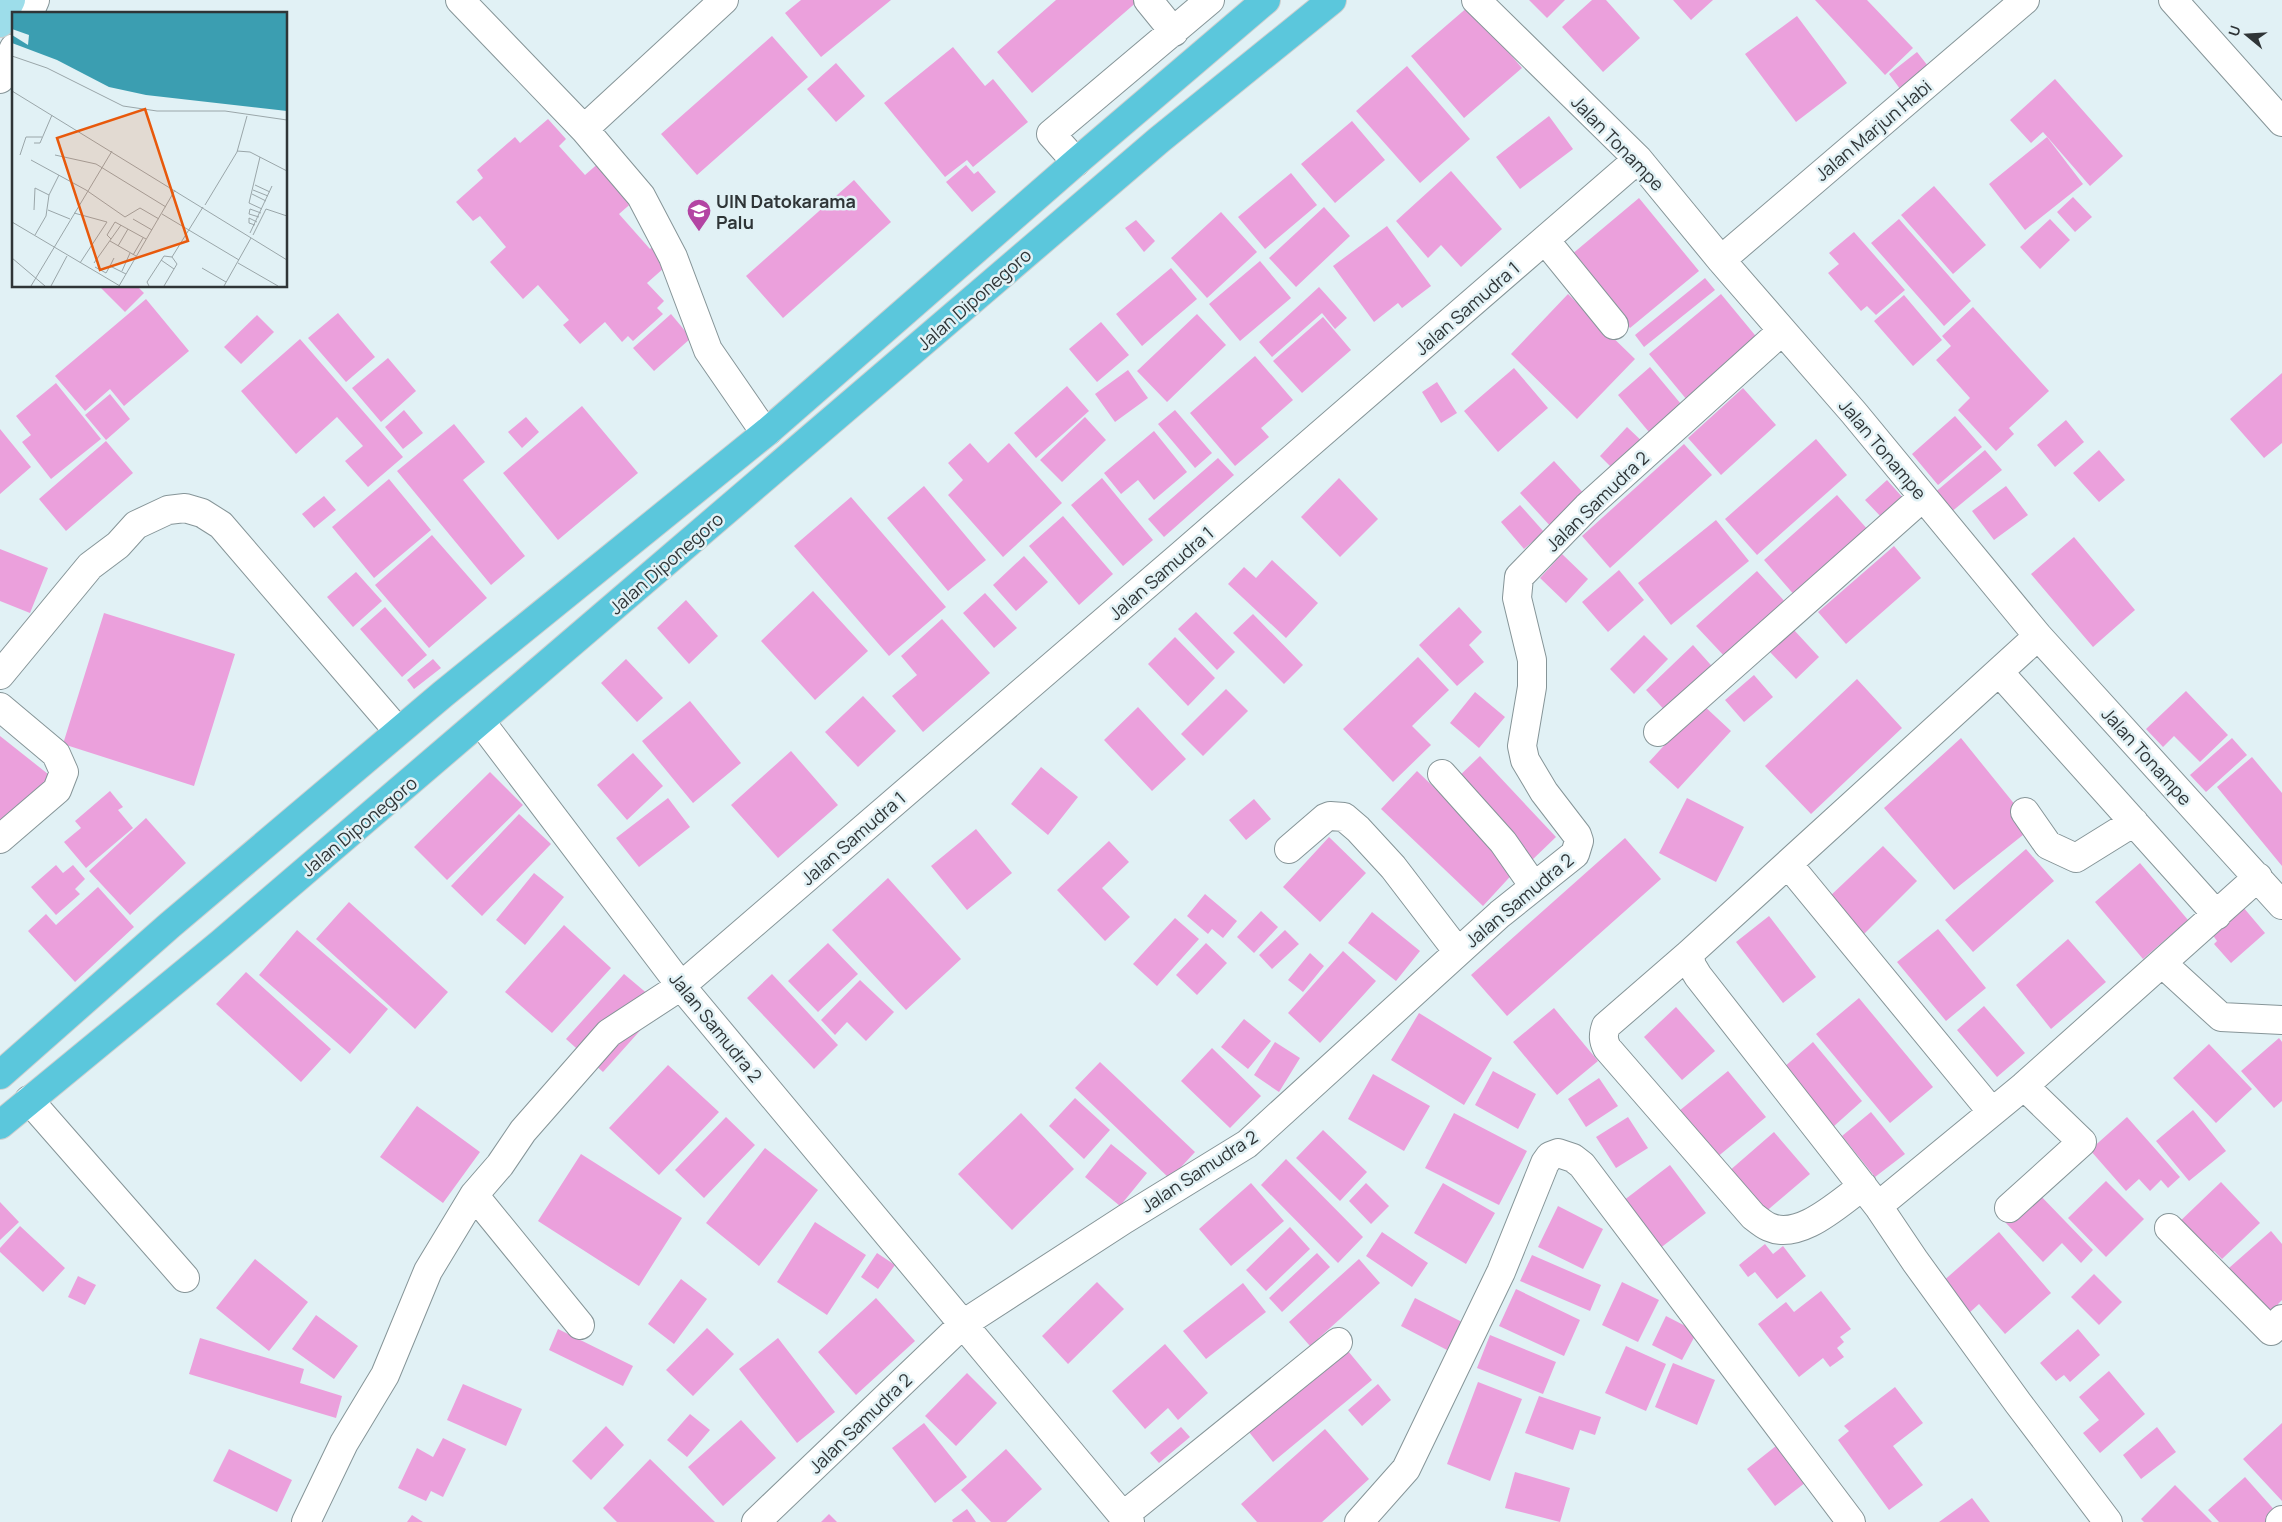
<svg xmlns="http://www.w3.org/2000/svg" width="2282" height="1522" font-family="Manrope,sans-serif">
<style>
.building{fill:#eba0dc}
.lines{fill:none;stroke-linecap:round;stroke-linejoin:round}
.minor-casing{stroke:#869598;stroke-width:30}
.major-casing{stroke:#cdcfcf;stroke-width:30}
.highway-casing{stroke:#cdcfcf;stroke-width:30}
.minor{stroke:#fff;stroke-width:28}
.major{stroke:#9dddea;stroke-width:28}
.highway{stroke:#5bc7dc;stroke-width:28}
.labels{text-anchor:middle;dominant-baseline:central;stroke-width:5;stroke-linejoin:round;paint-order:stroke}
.street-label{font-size:18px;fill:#2f3537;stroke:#e1f1f5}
.poi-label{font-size:18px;font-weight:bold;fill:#2f3537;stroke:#e1f1f5;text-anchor:start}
.inset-road{fill:none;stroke:#9aa6a9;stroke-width:1}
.view{fill:#e8590c;fill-opacity:0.15;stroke:#e8590c;stroke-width:2.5}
.inset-edge{fill:none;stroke:#2f3537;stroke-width:2.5}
</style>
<rect width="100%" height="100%" fill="#e1f1f5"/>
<path class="building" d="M801 0H891L821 57 785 13Z
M1056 0H1139L1032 93 997 52Z
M1529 0H1565L1547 18Z
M1592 0H1606L1640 38 1603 72 1562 27Z
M1673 0H1713L1691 20Z
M1815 0H1867L1913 48 1885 75Z
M1469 6 1522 68 1464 118 1411 56Z
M1797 16 1847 83 1796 122 1745 54Z
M772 36 808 77 697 175 661 134Z
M953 47 985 86 993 79 1028 122 973 167 967 160 945 177 884 103Z
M1917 52 1935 75 1906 97 1889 74Z
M836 63 865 96 836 122 807 89Z
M1407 66 1470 139 1420 183 1356 111Z
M2055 79 2123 156 2090 186 2043 132 2031 143 2010 120Z
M1549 116 1573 149 1520 189 1496 157Z
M548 119 566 139 559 146 585 175 601 161 635 200 619 214 650 249 657 242 673 260 647 283 664 301 657 308 663 314 633 341 628 336 622 342 605 322 580 344 563 325 569 320 538 285 523 299 490 262 506 247 480 216 473 221 456 202 483 178 477 170 515 137 520 143Z
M1352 121 1385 160 1335 203 1301 164Z
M2047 137 2083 184 2025 230 1989 184Z
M966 165 974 174 978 171 996 192 972 212 946 182Z
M1451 171 1502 229 1461 267 1441 245 1428 258 1396 221Z
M1291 173 1317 205 1265 249 1238 217Z
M854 180 891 222 783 318 746 276Z
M1934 186 1986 245 1953 274 1901 215Z
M2073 197 2092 217 2075 232 2057 212Z
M1639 198 1699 271 1630 328 1571 255Z
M1324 207 1350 236 1296 287 1269 258Z
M1221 212 1257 252 1207 298 1171 258Z
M1899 219 1971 301 1944 326 1871 243Z
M2050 219 2070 240 2040 269 2020 247Z
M1136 220 1155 241 1144 252 1125 228Z
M1387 226 1431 286 1402 308 1398 303 1374 322 1333 266Z
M1854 232 1905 290 1876 315 1867 306 1861 311 1828 273 1839 264 1829 253Z
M1260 261 1291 298 1240 341 1209 304Z
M1171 268 1197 299 1142 346 1116 314Z
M1705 278 1715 290 1644 347 1635 335Z
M103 286H137L144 293 125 312 101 288Z
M1319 287 1347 318 1335 329 1322 313 1272 357 1259 342Z
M1568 294 1635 359 1577 419 1511 354Z
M1721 294 1759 340 1687 400 1649 354Z
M1904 295 1942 340 1913 366 1874 321Z
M146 299 189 351 124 406 110 389 85 411 55 376Z
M1973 307 2049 391 2009 428 2014 434 1996 451 1958 410 1970 398 1936 360 1951 346 1942 336Z
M338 313 375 357 346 382 308 338Z
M671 314 691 338 654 371 633 348Z
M1197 314 1226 345 1167 402 1137 371Z
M257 315 274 332 241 364 224 347Z
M1323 317 1351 350 1302 393 1273 361Z
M1101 322 1129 355 1097 382 1069 349Z
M300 339 403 457 368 487 345 461 363 446 337 417 296 454 241 391Z
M1255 356 1293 400 1261 428 1269 437 1235 466 1190 413Z
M388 358 416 391 381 422 352 388Z
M1650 367 1681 404 1649 432 1618 395Z
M1514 368 1548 408 1498 452 1464 411Z
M1128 370 1148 398 1115 422 1095 394Z
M2282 373V443L2264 458 2230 419Z
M1437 382 1457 413 1441 423 1422 392Z
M56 383 101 439 51 479 22 442 31 435 16 416Z
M1067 386 1089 411 1036 458 1014 433Z
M1743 388 1776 425 1721 475 1688 438Z
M110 394 130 419 106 440 85 415Z
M582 406 638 473 558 540 503 473Z
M404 410 423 433 403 449 385 427Z
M1175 410 1212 453 1195 468 1158 424Z
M1955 416 1982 447 1938 485 1912 454Z
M526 417 539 432 522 448 508 432Z
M1085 417 1106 440 1062 482 1040 460Z
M2066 420 2084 442 2055 467 2037 445Z
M454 424 485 462 463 480 525 556 491 585 397 471Z
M1627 427 1646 445 1618 474 1600 456Z
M0 429 31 467 0 494Z
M1154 431 1187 472 1154 500 1138 480 1121 494 1104 473Z
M1816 439 1847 475 1757 555 1725 519Z
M106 441 133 473 66 531 39 499Z
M970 443 988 463 1009 443 1062 503 1003 557 948 495 963 480 948 463Z
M1684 444 1712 475 1610 568 1582 536Z
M1985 450 2002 470 1950 513 1933 494Z
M2099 450 2125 480 2099 502 2073 473Z
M1218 458 1234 475 1164 537 1148 519Z
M1554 461 1588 498 1553 529 1520 493Z
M1102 478 1153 540 1123 566 1071 505Z
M1339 478 1378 519 1340 557 1301 517Z
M389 479 431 530 374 578 332 527Z
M1887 480 1904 499 1883 519 1865 500Z
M924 486 986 560 948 591 887 518Z
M2006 486 2028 515 1994 540 1972 511Z
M1837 495 1869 531 1796 597 1764 560Z
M324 496 336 510 314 528 302 514Z
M851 497 946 607 889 656 794 546Z
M1520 505 1544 532 1524 549 1501 522Z
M1063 516 1113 574 1079 605 1029 546Z
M1716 520 1749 561 1671 625 1638 583Z
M432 535 487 598 429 648 375 585Z
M2074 537 2135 610 2093 647 2031 574Z
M1894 546 1921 578 1846 644 1818 612Z
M0 549 48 568 30 613 0 601Z
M1562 554 1588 579 1566 603 1540 578Z
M1024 556 1048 582 1016 611 993 585Z
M1272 560 1318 603 1286 638 1228 584 1244 567 1256 578Z
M1619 570 1644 600 1608 632 1582 602Z
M1757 571 1787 604 1727 659 1696 626Z
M356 572 382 601 353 627 327 597Z
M813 591 868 651 815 700 761 641Z
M985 593 1017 628 994 648 963 613Z
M686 600 718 636 689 664 657 628Z
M385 607 427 655 402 677 360 629Z
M1459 607 1482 632 1469 645 1484 662 1457 686 1419 645Z
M1196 612 1235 652 1217 670 1178 629Z
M104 613 235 654 194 786 63 744Z
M1253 614 1303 665 1284 684 1233 633Z
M942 619 990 673 923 732 892 696 917 675 901 656Z
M1794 630 1819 657 1796 679 1770 652Z
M1644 635 1668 659 1634 694 1610 669Z
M1175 637 1215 678 1188 706 1148 664Z
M1693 645 1718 673 1671 717 1646 690Z
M1418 657 1449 690 1412 726 1431 745 1393 782 1343 729Z
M433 659 441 668 414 689 407 680Z
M626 659 663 698 637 722 601 683Z
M1754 675 1773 697 1744 722 1725 700Z
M1857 679 1902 728 1811 814 1765 766Z
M1226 689 1248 711 1203 756 1181 734Z
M2186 691 2228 735 2200 762 2174 736 2163 747 2146 729Z
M1475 692 1505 717 1479 748 1450 723Z
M863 696 896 731 858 767 825 732Z
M690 701 741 763 693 803 642 741Z
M1702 704 1731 731 1678 789 1649 762Z
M1138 707 1186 759 1152 791 1104 740Z
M0 736 53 778 0 824Z
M1961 738 2033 827 1954 890 1884 808Z
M2232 738 2247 755 2206 792 2190 775Z
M791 751 838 805 778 858 731 805Z
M633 753 663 786 627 820 597 785Z
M1480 756 1556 837 1530 862 1454 781Z
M2252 757 2282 793V866L2217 787Z
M1041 767 1078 797 1048 835 1011 804Z
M1417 771 1518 868 1483 906 1381 809Z
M490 772 523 805 447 880 414 847Z
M110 791 123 807 118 810 133 828 86 868 64 842 81 828 75 821Z
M668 798 690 827 639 867 616 838Z
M1687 798 1744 827 1716 882 1659 853Z
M1254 799 1271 819 1246 840 1229 820Z
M519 814 551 844 482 916 451 886Z
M146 818 186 863 130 915 89 871Z
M976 829 1012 873 967 910 931 866Z
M1329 837 1366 873 1320 922 1283 887Z
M1625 838 1661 879 1507 1016 1471 975Z
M1109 841 1129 862 1102 888 1130 917 1105 941 1057 890Z
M1883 846 1917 881 1864 934 1829 897Z
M2026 849 2054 881 1973 952 1945 920Z
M2140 863 2188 920 2143 959 2095 902Z
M56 865 63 873 73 865 85 879 75 889 80 894 56 915 31 887Z
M534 873 564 897 525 945 496 920Z
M888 878 961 959 906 1010 832 930Z
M98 887 134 927 75 982 28 931 46 914 56 925Z
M1205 894 1237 921 1223 938 1212 929 1208 934 1187 916Z
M349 902 448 992 415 1029 316 939Z
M2243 907 2265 933 2231 963 2214 944 2217 941 2212 934Z
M1261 911 1278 927 1254 953 1237 937Z
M1372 912 1420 951 1396 981 1348 943Z
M1769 916 1816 977 1783 1003 1736 942Z
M1175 918 1199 939 1157 986 1133 964Z
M564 925 611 968 552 1033 505 992Z
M1938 929 1986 988 1946 1021 1897 962Z
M297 930 388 1009 350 1054 259 975Z
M1285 930 1299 944 1272 969 1259 955Z
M2068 939 2106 982 2051 1029 2016 985Z
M828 943 858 974 818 1012 788 981Z
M1206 943 1227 963 1197 995 1176 975Z
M1343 951 1376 981 1320 1043 1288 1013Z
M1310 953 1324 966 1303 992 1288 980Z
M246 972 331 1049 301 1082 216 1004Z
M624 974 662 1006 603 1072 566 1039Z
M772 974 838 1045 814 1069 747 998Z
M860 980 894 1012 866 1041 847 1022 835 1035 821 1020Z
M1859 998 1933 1087 1890 1123 1816 1034Z
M1984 1006 2025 1053 1997 1077 1957 1030Z
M1676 1007 1715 1051 1682 1080 1644 1037Z
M1554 1008 1598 1061 1557 1095 1513 1042Z
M1419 1013 1492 1058 1464 1105 1391 1060Z
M1244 1019 1271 1041 1248 1069 1221 1047Z
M2279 1038 2282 1042V1101L2274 1108 2241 1071Z
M1275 1042 1300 1058 1279 1092 1254 1075Z
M1813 1042 1862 1101 1833 1127 1783 1068Z
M2209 1044 2252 1089 2216 1123 2173 1078Z
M1212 1048 1261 1096 1230 1128 1181 1081Z
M1100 1062 1195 1152 1170 1179 1075 1088Z
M668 1065 719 1112 659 1175 609 1128Z
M1493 1071 1536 1094 1518 1129 1475 1105Z
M1728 1071 1766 1117 1716 1158 1679 1111Z
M1373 1074 1430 1106 1404 1151 1348 1119Z
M1599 1078 1618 1106 1586 1127 1568 1099Z
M1075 1098 1110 1130 1084 1159 1049 1126Z
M417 1106 480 1152 443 1203 380 1157Z
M2193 1110 2226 1151 2189 1181 2156 1141Z
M1871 1112 1905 1154 1875 1177 1842 1136Z
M1021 1113 1074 1169 1012 1230 958 1174Z
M1454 1113 1527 1151 1499 1205 1425 1168Z
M726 1117 755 1145 704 1198 675 1170Z
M1628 1117 1648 1148 1616 1168 1596 1137Z
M2127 1117 2180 1177 2168 1188 2161 1180 2150 1191 2139 1179 2126 1191 2090 1150Z
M1323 1130 1367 1172 1340 1201 1296 1158Z
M1774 1132 1810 1174 1763 1214 1728 1172Z
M1111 1144 1147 1173 1120 1206 1085 1177Z
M765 1148 818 1190 759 1266 706 1223Z
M581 1154 682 1218 639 1286 538 1221Z
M1286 1159 1363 1237 1338 1263 1261 1185Z
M1670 1165 1706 1213 1659 1249 1623 1201Z
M2106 1181 2144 1219 2106 1257 2068 1218Z
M2221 1182 2260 1223 2222 1259 2214 1251 2206 1258 2175 1226Z
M1251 1183 1284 1221 1231 1266 1199 1229Z
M1366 1183 1389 1206 1371 1224 1349 1201Z
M1443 1183 1495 1213 1466 1264 1414 1233Z
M2037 1192 2093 1250 2081 1263 2062 1243 2043 1262 2005 1222Z
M0 1202 19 1222 0 1240Z
M1558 1206 1603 1229 1583 1269 1538 1247Z
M815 1222 866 1255 827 1315 777 1282Z
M20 1226 65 1268 43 1292 0 1252V1248Z
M1290 1227 1310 1249 1266 1291 1246 1270Z
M2271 1231 2282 1244V1300L2278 1304 2282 1309 2274 1324 2221 1275Z
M1382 1232 1428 1263 1412 1287 1366 1256Z
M1999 1232 2051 1293 2005 1334 1979 1304 1968 1314 1941 1283Z
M1765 1244 1773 1254 1783 1246 1806 1276 1777 1299 1755 1272 1748 1277 1739 1265Z
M877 1253 895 1265 878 1289 861 1277Z
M1317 1253 1330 1267 1282 1312 1269 1298Z
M1532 1255 1601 1285 1590 1311 1520 1281Z
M255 1259 308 1302 269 1351 216 1308Z
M1359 1259 1380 1283 1310 1346 1289 1322Z
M2094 1274 2122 1302 2099 1325 2071 1297Z
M78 1276 96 1285 85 1305 68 1297Z
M681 1279 707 1299 674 1344 648 1324Z
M1097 1282 1124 1309 1068 1364 1042 1336Z
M1622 1282 1659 1300 1638 1342 1602 1325Z
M1243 1283 1266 1312 1206 1359 1183 1331Z
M1516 1289 1580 1320 1564 1356 1499 1326Z
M1821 1291 1851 1329 1840 1337 1844 1342 1837 1348 1844 1357 1830 1367 1823 1358 1799 1377 1758 1324 1786 1302 1794 1312Z
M876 1298 915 1341 856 1395 818 1352Z
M1415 1298 1462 1322 1447 1350 1401 1326Z
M316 1315 358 1346 334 1379 292 1349Z
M1666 1316 1697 1332 1682 1360 1652 1345Z
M707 1328 734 1354 693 1396 666 1370Z
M558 1329 633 1366 623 1386 549 1350Z
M2078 1329 2100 1355 2070 1382 2064 1375 2056 1381 2040 1363Z
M1490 1335 1556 1362 1543 1394 1477 1368Z
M200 1338 304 1369 300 1383 342 1396 336 1418 189 1374Z
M778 1338 835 1412 797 1443 739 1369Z
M1165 1344 1208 1393 1178 1420 1168 1408 1145 1429 1112 1391Z
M1626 1346 1666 1364 1646 1411 1605 1393Z
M1348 1351 1372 1380 1273 1462 1249 1432Z
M1673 1363 1715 1380 1697 1425 1655 1407Z
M2109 1371 2145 1414 2100 1453 2083 1433 2099 1420 2079 1397Z
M967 1373 997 1403 956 1446 925 1416Z
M1478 1382 1522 1399 1490 1481 1447 1464Z
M463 1384 522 1409 506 1446 447 1420Z
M1378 1384 1391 1400 1362 1426 1348 1410Z
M1895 1387 1923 1423 1893 1446 1923 1485 1889 1510 1838 1440 1849 1431 1844 1426Z
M1539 1396 1601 1417 1595 1435 1580 1430 1573 1450 1525 1433Z
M690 1414 710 1430 687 1457 667 1440Z
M741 1420 776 1458 723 1506 688 1467Z
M924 1423 967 1477 935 1503 892 1448Z
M2282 1423V1501L2243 1459Z
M606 1426 624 1445 591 1480 572 1461Z
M1181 1427 1190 1437 1159 1463 1150 1453Z
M2157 1427 2176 1452 2141 1479 2123 1455Z
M1325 1429 1369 1479 1322 1522H1257L1241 1504Z
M443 1438 466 1449 443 1497 431 1491 426 1501 398 1488 417 1448 433 1457Z
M1781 1442 1810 1479 1775 1506 1747 1469Z
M229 1449 292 1480 277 1512 213 1481Z
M1006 1449 1042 1489 1006 1522H991L961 1490Z
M650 1459 715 1522H617L603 1508Z
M1515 1472 1570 1488 1560 1522 1505 1508Z
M2245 1477 2278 1514 2269 1522H2219L2208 1510Z
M2175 1485 2212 1522H2144L2141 1519Z
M1972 1498 1990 1522H1939Z
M967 1509 976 1522H953L952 1520Z
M829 1514 837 1522H821Z
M412 1515 423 1522H407Z"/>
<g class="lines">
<defs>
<path id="minor" d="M460 0 584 129
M724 0 584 129 641 196 673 257 708 350 759 424 768 431
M1148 0 1174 32
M1476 0 1638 159 1721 260 1854 413 2038 636 2282 905
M2173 0 2282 122
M29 14 35 0
M0 79 14 48
M1076 162 1051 134 1210 0
M1545 240 1614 325
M1721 260 2025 0
M1999 672 2217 915
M0 675 90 566 118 545 136 525 168 510 185 508 202 513 221 525 398 731
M0 707 56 754 64 772 57 790 0 839
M481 722 681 986 1123 1516 1130 1522
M1658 732 1923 497
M1442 774 1503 842 1533 885
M2025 812 2048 845 2076 858 2134 822
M1289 849 1325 818 1330 816 1344 817 1358 829 1393 867 1458 952
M1788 864 1992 1112
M1689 954 1692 966 1698 976 1878 1206 1915 1261 2018 1403 2108 1522
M2162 963 2221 1017 2282 1020
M29 1100 185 1278
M1863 1186C1839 1203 1800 1241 1769 1227 1764 1225 1758 1220 1753 1216L1607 1048C1603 1040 1603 1035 1606 1026L1689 954 2038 636
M474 1195 580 1325
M1878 1206 2024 1086 2258 877
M2009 1208 2082 1142 2024 1086
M2169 1228 2271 1331 2282 1319
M1123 1516 1338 1342
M306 1522 344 1443 385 1375 428 1271 474 1195 500 1165 523 1131 609 1033 681 986 1180 556 1638 159
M756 1522 963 1324 1125 1219 1247 1144 1500 914 1575 854 1579 841 1577 835 1544 792 1525 760 1522 746 1532 687V660L1517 598 1519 577 1587 507 1782 331
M1359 1522 1406 1469 1501 1272 1545 1163 1550 1156 1558 1153 1573 1158 1582 1165 1851 1522
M2280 1522 2282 1520"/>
<path id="major" d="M0 23 11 0"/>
<path id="highway" d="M0 1075 170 925 443 694 768 431 1076 162 1266 0
M0 1125 221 943 1159 140 1332 0"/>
</defs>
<use href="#minor" class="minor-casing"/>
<use href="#major" class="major-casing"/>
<use href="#highway" class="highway-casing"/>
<use href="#minor" class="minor"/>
<use href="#major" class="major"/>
<use href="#highway" class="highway"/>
</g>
<defs>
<symbol id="university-pin" viewBox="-11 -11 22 30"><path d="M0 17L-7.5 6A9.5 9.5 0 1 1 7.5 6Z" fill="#b345a3" stroke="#e1f1f5"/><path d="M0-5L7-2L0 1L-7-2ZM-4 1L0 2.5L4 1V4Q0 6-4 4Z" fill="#fff"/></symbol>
</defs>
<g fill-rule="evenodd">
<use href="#university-pin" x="685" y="197" width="28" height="38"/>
</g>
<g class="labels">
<g class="street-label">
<text transform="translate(1873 130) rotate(-40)">Jalan Marjun Habi</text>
<text transform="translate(1618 143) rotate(46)">Jalan Tonampe</text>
<text transform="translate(974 299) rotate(-41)">Jalan Diponegoro</text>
<text transform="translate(1467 308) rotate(-41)">Jalan Samudra 1</text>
<text transform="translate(1883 449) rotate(50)">Jalan Tonampe</text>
<text transform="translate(1597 501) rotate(-44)">Jalan Samudra 2</text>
<text transform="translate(666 563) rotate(-41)">Jalan Diponegoro</text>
<text transform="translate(1161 573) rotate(-41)">Jalan Samudra 1</text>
<text transform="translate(2147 756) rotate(48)">Jalan Tonampe</text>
<text transform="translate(359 826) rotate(-40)">Jalan Diponegoro</text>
<text transform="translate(853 838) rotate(-41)">Jalan Samudra 1</text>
<text transform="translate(1519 900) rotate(-40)">Jalan Samudra 2</text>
<text transform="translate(716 1027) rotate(51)">Jalan Samudra 2</text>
<text transform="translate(1199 1171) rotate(-33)">Jalan Samudra 2</text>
<text transform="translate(860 1423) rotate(-44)">Jalan Samudra 2</text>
</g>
<g class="poi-label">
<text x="716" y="201">UIN Datokarama<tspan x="716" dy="21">Palu</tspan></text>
</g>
</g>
<g transform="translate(12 12)">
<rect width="275" height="275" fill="#e1f1f5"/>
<path d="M0 1H275V99L134 83 97 75 45 48 0 31Z" fill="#3b9eb1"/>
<path d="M0 17 17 23 16 33 0 23Z" fill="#e1f1f5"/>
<path class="inset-road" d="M0 44 35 56 111 94 145 99H213L275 108M0 79 275 248M22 131H28L40 103M225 139 238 140 275 159M8 143 14 125H30M43 143 84 152 154 195M248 145 237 191 250 197M19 148 74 178 113 205 128 196 147 207M243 173 258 180M241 178 256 184M240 182 254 189M193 193 225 140 235 104M22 198 23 176 37 183M36 198 58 207M62 201 95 210 68 251M150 202 227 248M247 205 237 202 238 197 249 201M121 207 140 218M0 210 108 274M243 213 237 211V206L245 210M238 221 260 174M23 223 34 204 37 183 47 163M241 223 254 197 275 204M99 227 95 223 103 210 134 227M98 229 124 244M106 234 116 217M121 243 131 226M0 246 33 274M102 246 98 254 114 262M149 248 162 257M82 251 109 213M226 251 266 274M83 255 94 261 98 254M190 256 214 270M110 259 118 241M19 274 100 139M39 274 55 244M107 274 163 178M137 274 135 270 152 244 160 245M152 274 165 252 160 245 191 195M212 274 239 226"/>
<path class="view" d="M133 97 176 229 88 258 45 126Z"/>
<rect width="275" height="275" class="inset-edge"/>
</g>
<g transform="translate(2247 35) rotate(288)" stroke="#e1f1f5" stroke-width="4" paint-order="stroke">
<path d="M0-4L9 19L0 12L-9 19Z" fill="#2f3537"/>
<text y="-8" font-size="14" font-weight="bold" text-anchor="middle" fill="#2f3537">U</text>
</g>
</svg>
